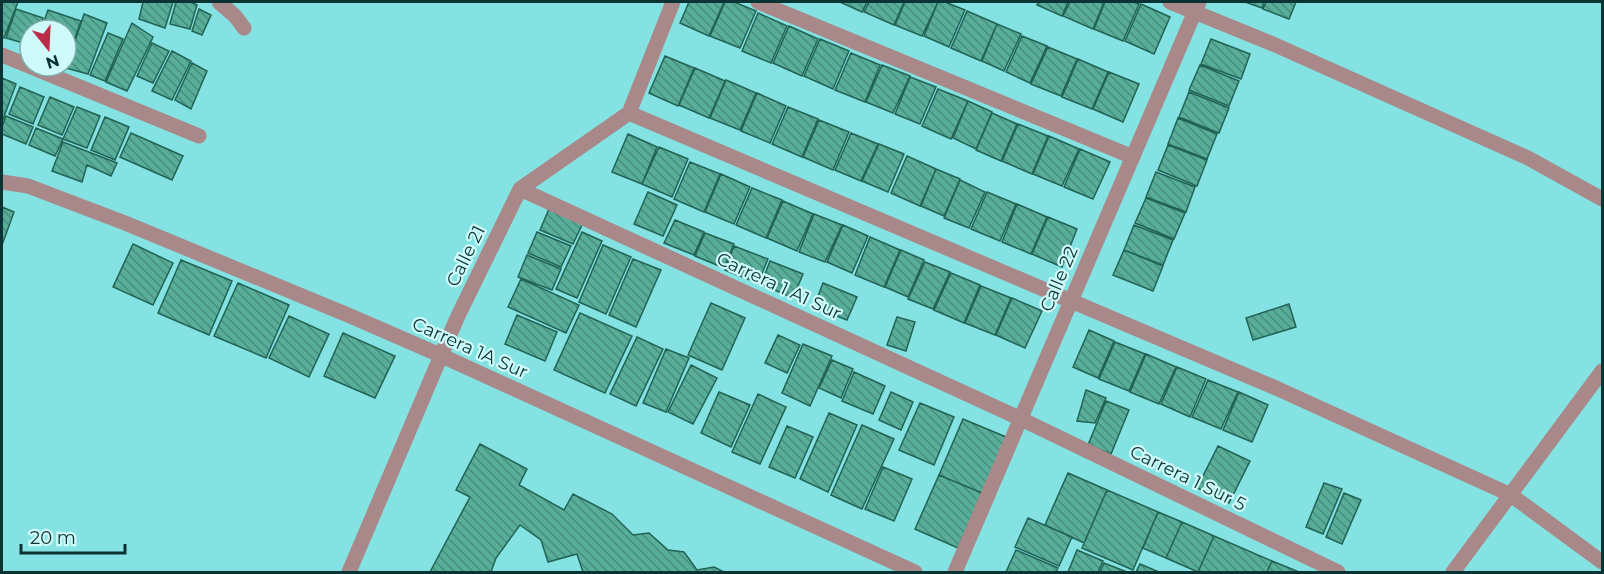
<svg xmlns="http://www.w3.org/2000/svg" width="1604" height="574" font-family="Montserrat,sans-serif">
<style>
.building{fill:url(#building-back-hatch);stroke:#216355;stroke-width:1.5}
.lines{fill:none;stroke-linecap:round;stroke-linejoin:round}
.minor{stroke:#a98889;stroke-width:15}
.labels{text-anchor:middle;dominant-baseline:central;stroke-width:4.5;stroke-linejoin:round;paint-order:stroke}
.street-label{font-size:18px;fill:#0a3434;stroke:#cffafa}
</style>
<defs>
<pattern id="building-back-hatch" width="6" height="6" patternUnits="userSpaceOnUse" patternTransform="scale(1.5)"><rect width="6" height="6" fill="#59ae99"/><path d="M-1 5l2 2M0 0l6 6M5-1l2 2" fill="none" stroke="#488e7e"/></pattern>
</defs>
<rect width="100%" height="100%" fill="#85e2e2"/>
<path class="building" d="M2 2H18L4 38 2 37Z
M143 2H173L165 28 139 19Z
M176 2H191L197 5 190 29 170 24Z
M689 2H724L709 36 680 23Z
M725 2H734L756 11 740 48 710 36Z
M840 2H867L862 12Z
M869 2H904L894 25 864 12Z
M905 2H938L922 36 895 25Z
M938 2H945L965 10 949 47 924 36Z
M1039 2H1068L1062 16 1037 5Z
M1070 2H1104L1093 29 1063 16Z
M1105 2H1133L1139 4 1123 41 1094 29Z
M1245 2H1264L1262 8Z
M1266 2H1296L1289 19 1263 9Z
M1141 4 1170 17 1154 54 1125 41Z
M16 9 43 18 39 30H30V45L6 38Z
M199 9 211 15 202 35 192 31Z
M48 10 81 21 71 49 66 48V30H41Z
M967 11 997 24 981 61 951 48Z
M758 13 787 26 771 63 742 51Z
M84 14 107 23 88 74 66 68Z
M132 23 153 37 127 91 106 82Z
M997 24 1021 34 1004 71 982 61Z
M789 26 818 39 802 76 773 63Z
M108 33 123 39 105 81 90 75Z
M1022 36 1047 46 1030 83 1006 72Z
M820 39 849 51 833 89 804 76Z
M1211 39 1250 54 1241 79 1201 64Z
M152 43 169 51 153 83 137 76Z
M1048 47 1077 59 1061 96 1031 84Z
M172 51 191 61 172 100 152 91Z
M851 53 880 65 865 102 835 90Z
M665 56 694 68 678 106 649 93Z
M1078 59 1108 72 1092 109 1062 97Z
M192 63 207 71 191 109 175 100Z
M882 65 910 76 893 113 866 102Z
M1200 65 1239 81 1229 106 1189 90Z
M695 68 725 81 709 118 679 105Z
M1109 72 1139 84 1123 122 1093 109Z
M910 77 936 87 920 124 895 114Z
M2 78 16 84 2 122Z
M726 80 756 93 740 130 710 118Z
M20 87 44 97 33 124 9 114Z
M938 89 968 101 951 139 922 126Z
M1189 92 1229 108 1219 133 1179 117Z
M757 93 786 106 770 143 741 131Z
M50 97 74 107 62 135 38 125Z
M968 101 992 112 976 149 953 138Z
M77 107 100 116 87 148 63 139Z
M788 107 818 119 802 157 772 144Z
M992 113 1017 124 1001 161 976 150Z
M6 116 33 127 26 144 2 134V127Z
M105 117 129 127 115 160 91 150Z
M1178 118 1217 134 1207 159 1168 144Z
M819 120 849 132 833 170 803 157Z
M1018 124 1048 136 1032 174 1002 161Z
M36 128 63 139 55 156 29 145Z
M131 133 183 156 172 180 120 157Z
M851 133 878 144 861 181 835 170Z
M628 134 657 147 642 184 612 172Z
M1049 136 1079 149 1062 186 1033 174Z
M63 142 117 163 111 176 87 165 82 182 52 171Z
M879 144 904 154 888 192 862 181Z
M1168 145 1207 160 1197 186 1158 170Z
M659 147 688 159 672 197 642 184Z
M1080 149 1110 162 1093 199 1064 187Z
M907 156 936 169 920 206 891 193Z
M690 162 720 174 704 212 674 199Z
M936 169 960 179 944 216 921 206Z
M1156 172 1195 187 1186 212 1146 197Z
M721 174 750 187 734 224 705 212Z
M960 180 985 192 969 228 944 218Z
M752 188 782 200 766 238 736 225Z
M648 192 677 205 663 236 634 224Z
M987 192 1016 204 1000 241 971 229Z
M1146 198 1185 213 1174 239 1135 223Z
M783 201 813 214 797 251 767 238Z
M1017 204 1047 217 1031 254 1002 242Z
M2 207 14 212 2 245Z
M549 209 583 223 573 244 540 230Z
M814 214 842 225 825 262 799 252Z
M1048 217 1077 229 1062 267 1032 254Z
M675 220 704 232 694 255 664 243Z
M843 225 868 236 852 273 827 262Z
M1134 225 1173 240 1163 265 1124 250Z
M537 232 571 246 561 267 528 253Z
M582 232 602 241 577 298 556 289Z
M705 233 734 244 724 268 695 256Z
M870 237 900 250 884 287 855 275Z
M133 244 173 263 153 305 113 287Z
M603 245 631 257 606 314 579 302Z
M734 246 768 259 758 283 725 270Z
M901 250 924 260 908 297 885 287Z
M1124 250 1163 266 1153 291 1113 275Z
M527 255 561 269 552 290 518 277Z
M633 259 661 270 636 327 609 315Z
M181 260 232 281 209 335 158 313Z
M770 261 803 274 793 298 761 284Z
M925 262 950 272 933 309 908 299Z
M951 273 980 285 964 323 934 310Z
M521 279 579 305 566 333 508 307Z
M238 283 289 305 266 358 214 336Z
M823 283 857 297 847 320 814 307Z
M981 286 1011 298 995 335 965 323Z
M1012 298 1042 311 1025 348 996 335Z
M711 303 745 318 722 370 688 355Z
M1289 304 1296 327 1253 340 1246 318Z
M580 313 632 336 605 393 554 370Z
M517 315 557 332 545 361 505 344Z
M289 316 329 334 309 377 269 358Z
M897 317 915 322 906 351 887 345Z
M1089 330 1114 341 1098 378 1073 367Z
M343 333 395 356 375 398 324 376Z
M778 335 800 345 787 373 765 363Z
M637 337 663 349 636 406 610 394Z
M1115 342 1145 354 1129 391 1099 379Z
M803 344 832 356 810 406 782 393Z
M666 349 689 358 666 412 643 403Z
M1146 354 1176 367 1159 404 1130 392Z
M832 360 853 369 841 398 819 388Z
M691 365 717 378 693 424 668 412Z
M1177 367 1206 379 1190 417 1161 404Z
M854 372 885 386 873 414 842 401Z
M1208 380 1238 392 1221 429 1192 417Z
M1086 390 1106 398 1095 423 1077 421Z
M719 392 750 405 731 447 701 433Z
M891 392 913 402 901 430 879 420Z
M1239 392 1268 405 1252 442 1223 430Z
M758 394 786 407 760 464 732 452Z
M1106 401 1129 410 1111 454 1088 445Z
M920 403 954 417 934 465 899 450Z
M829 413 857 425 828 492 800 479Z
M963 419 1006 437 982 493 939 475Z
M862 425 894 439 862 509 831 495Z
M787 426 813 437 795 478 769 467Z
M480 444 527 469 519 485 564 510 573 494 612 514 633 535 649 533 668 550 684 552 697 570 714 567 724 572H583L577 554 548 562 541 540 520 525 496 558 491 572H430L470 497 456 490Z
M1218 446 1250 461 1229 503 1197 488Z
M883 467 912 479 894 521 865 509Z
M1068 473 1107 490 1084 543 1045 525Z
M939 475 982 493 958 548 915 529Z
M1324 483 1342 489 1323 534 1306 527Z
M1107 490 1158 512 1133 570 1082 548Z
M1344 493 1361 500 1342 544 1326 537Z
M1158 512 1182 522 1166 558 1143 548Z
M1028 518 1072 537 1059 566 1015 547Z
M1182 522 1214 536 1198 572 1166 558Z
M1214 536 1272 561 1267 572H1198Z
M1016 550 1058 568 1056 572H1006Z
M1077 550 1103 561 1098 572H1068Z
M1272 561 1299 572H1267Z
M1104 563 1127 572H1100Z
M1140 564 1159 572H1136Z"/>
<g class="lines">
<path class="minor" d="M219 2 235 16 244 28
M758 2 1133 157
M1170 2 1273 44 1528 158 1602 199
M2 55 199 136
M629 113 1276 388 1511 495 1602 562
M2 182 28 186 125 223 348 315 440 355 915 572
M520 189 1021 419 1338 572
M349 572 457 318 520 189 629 113 673 2
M955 572 1199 2
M1453 572 1602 371"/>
</g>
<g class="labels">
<g class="street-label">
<text transform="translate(466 256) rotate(-64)">Calle 21</text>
<text transform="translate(1059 279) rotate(-67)">Calle 22</text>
<text transform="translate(779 286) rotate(25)">Carrera 1 A1 Sur</text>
<text transform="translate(470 348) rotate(24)">Carrera 1A Sur</text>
<text transform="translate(1188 478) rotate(26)">Carrera 1 Sur 5</text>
</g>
</g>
<rect width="1604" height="574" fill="none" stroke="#0a3434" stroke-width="6"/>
<g transform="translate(48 48) rotate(162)"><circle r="28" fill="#cffafa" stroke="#80abab" stroke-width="1.5"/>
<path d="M0-4.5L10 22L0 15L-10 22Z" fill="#bb2a46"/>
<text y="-9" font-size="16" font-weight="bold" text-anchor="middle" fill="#0a3434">N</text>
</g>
<path d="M21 544v9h104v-9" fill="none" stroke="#0a3434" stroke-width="3"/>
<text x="30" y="544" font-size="18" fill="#0a3434" stroke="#cffafa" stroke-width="4.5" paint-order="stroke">20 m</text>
</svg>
